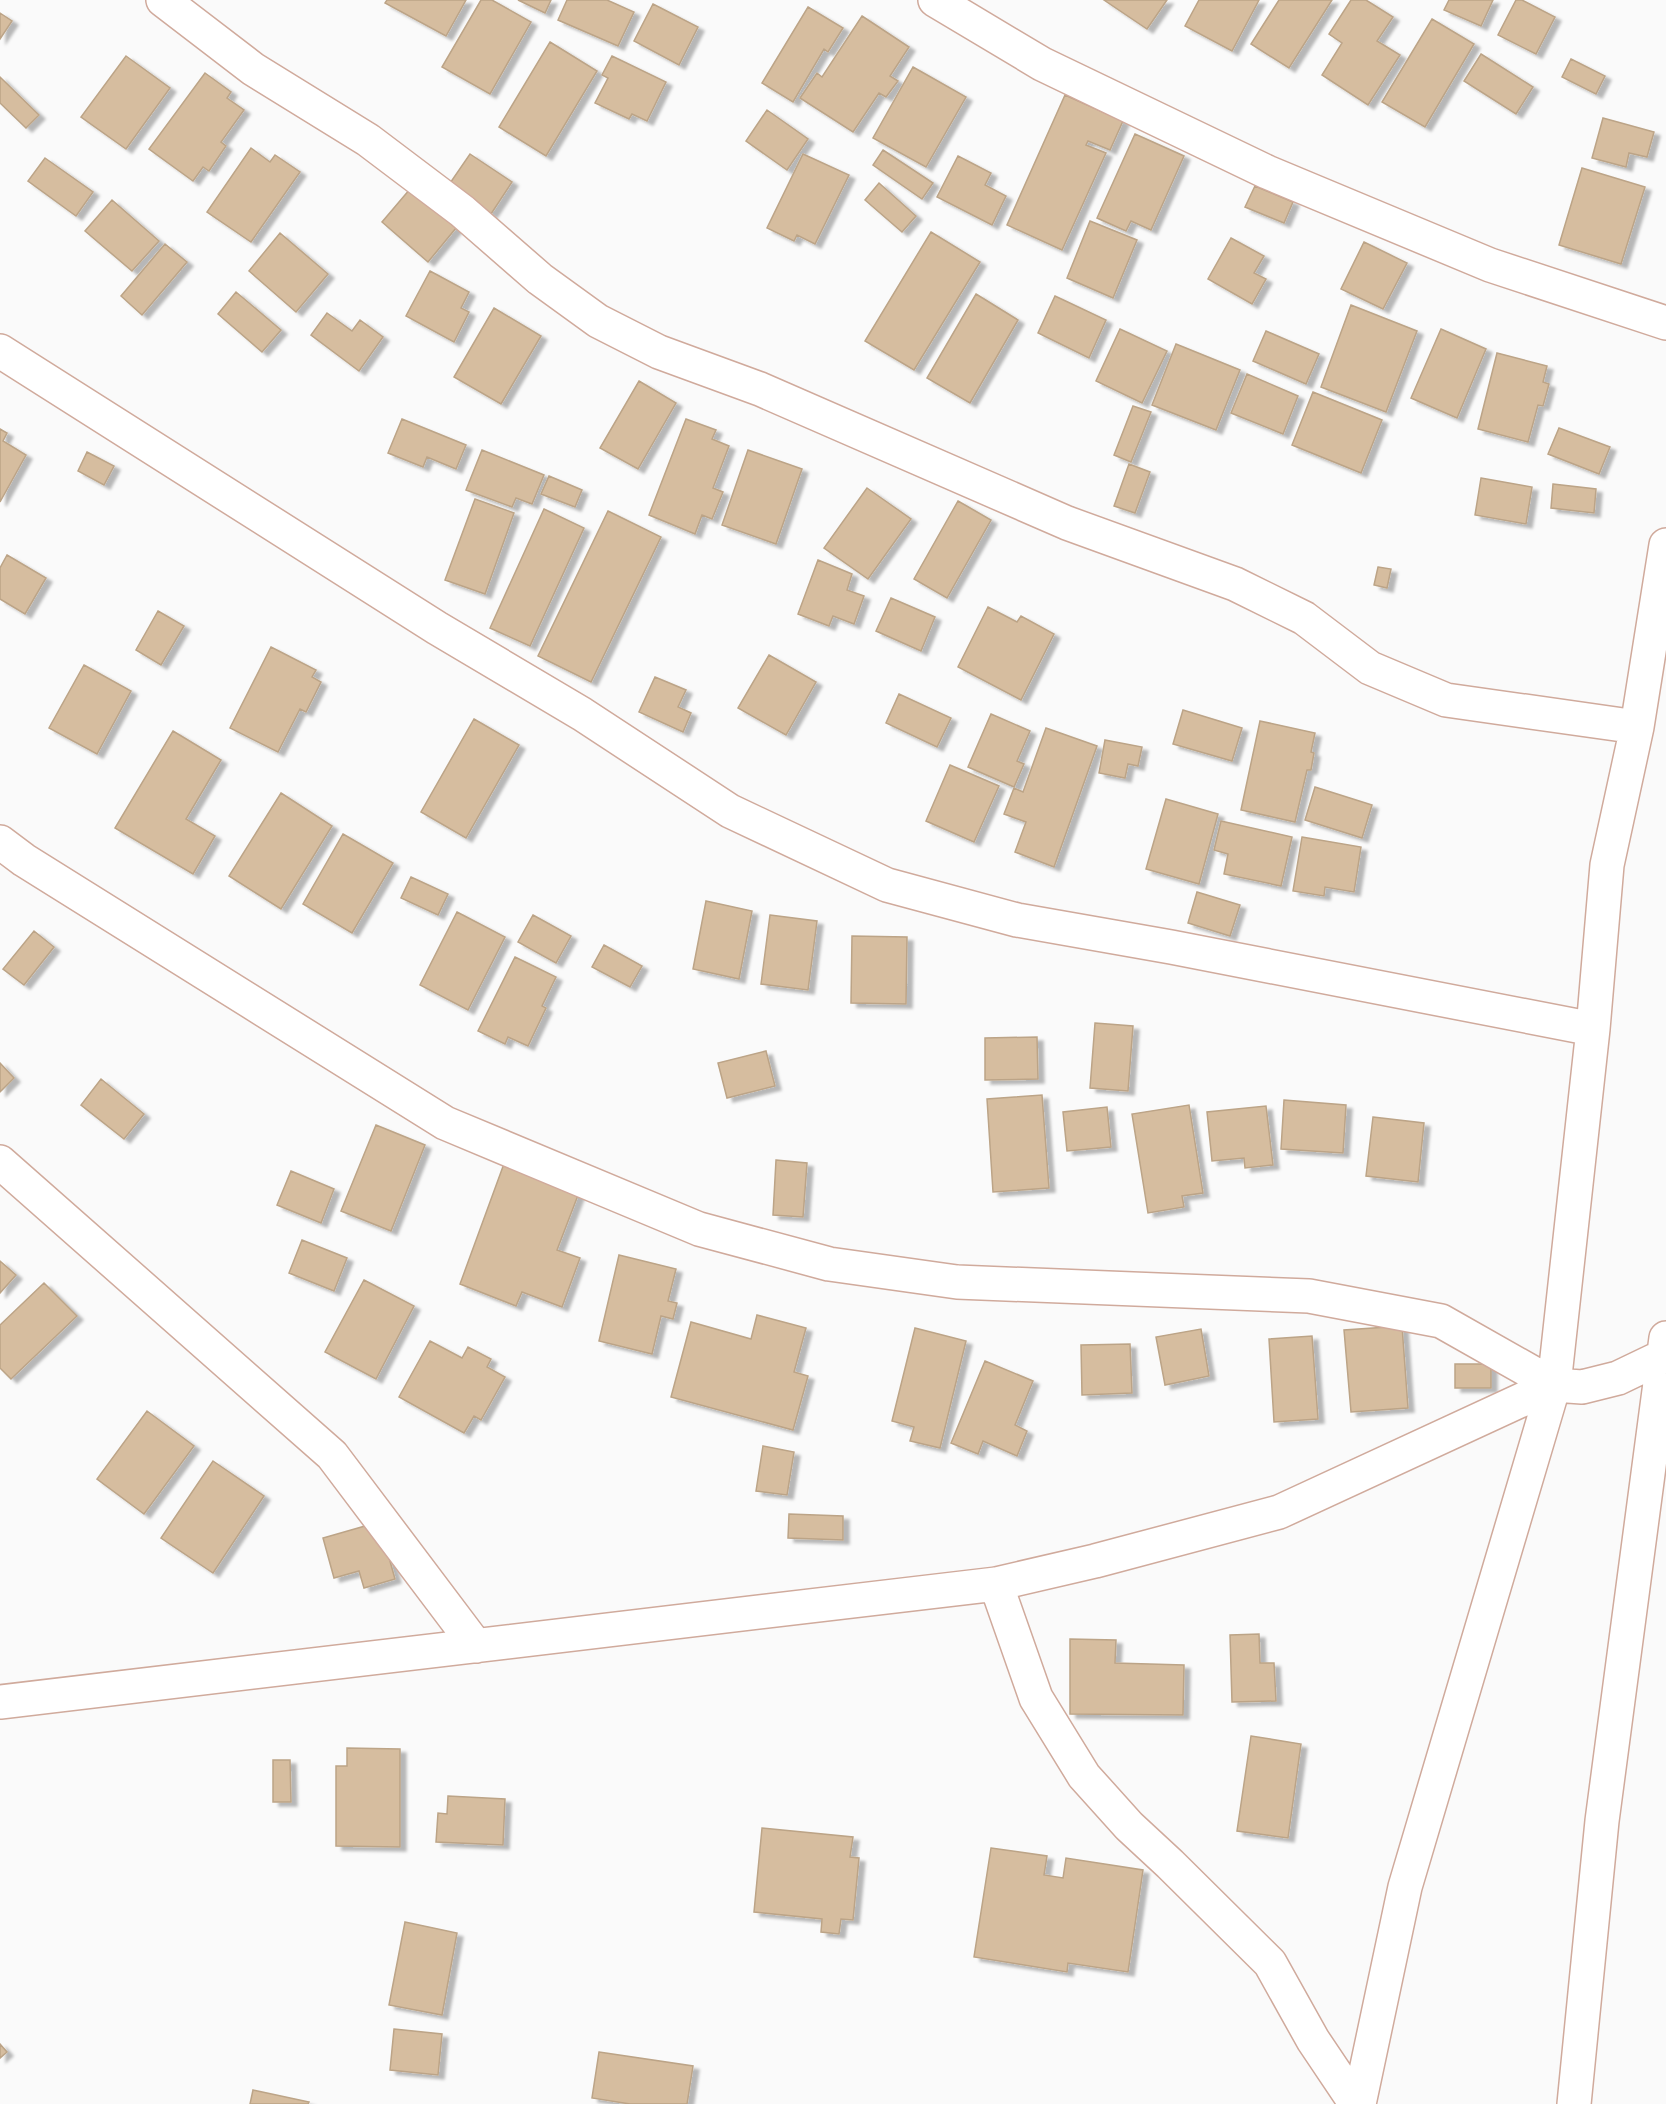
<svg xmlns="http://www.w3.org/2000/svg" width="1666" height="2104" font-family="'PT Sans Narrow',sans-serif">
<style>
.building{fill:#d6bd9f;stroke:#bca487;stroke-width:1.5;filter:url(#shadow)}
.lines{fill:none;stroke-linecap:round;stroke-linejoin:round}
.minor-casing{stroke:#d0aa9c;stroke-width:36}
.minor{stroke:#fff;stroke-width:33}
</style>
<defs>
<filter id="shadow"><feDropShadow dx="6" dy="4" stdDeviation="1.5" flood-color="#0004"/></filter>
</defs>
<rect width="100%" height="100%" fill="#fafafa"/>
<path class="building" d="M387 0H466L446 36 385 3Z
M481 0H492L531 22 490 94 442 67Z
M518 0H551L545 13Z
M567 0H607L634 12 618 46 558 20Z
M1104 0H1167L1147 29Z
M1199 0H1259L1232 51 1185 26Z
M1279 0H1332L1289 68 1251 44Z
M1351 0H1366L1393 17 1377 41 1400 55 1368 105 1322 75 1342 43 1329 34Z
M1449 0H1493L1481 26 1444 10Z
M1516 0H1522L1555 17 1536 54 1498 35Z
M653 4 698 27 679 65 634 41Z
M808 7 843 28 828 52 824 49 793 102 762 83Z
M0 13 12 21 0 39Z
M862 16 909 47 890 76 898 81 886 97 879 93 853 132 800 98 817 73 822 77Z
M1432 19 1474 44 1425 127 1382 102Z
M550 42 597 71 546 156 499 127Z
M1481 54 1533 87 1516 114 1464 81Z
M126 56 170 88 126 149 81 117Z
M612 56 666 82 647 121 632 114 629 119 595 103 608 78 602 75Z
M1571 59 1605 76 1596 94 1562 77Z
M913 67 966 97 926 167 873 138Z
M205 73 231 92 227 98 244 110 221 142 226 146 209 171 203 167 193 181 149 149Z
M0 77 39 115 26 128 0 103Z
M1065 95 1123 121 1110 150 1088 141 1086 145 1106 153 1062 250 1007 225Z
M767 110 808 139 787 170 746 141Z
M1603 118 1654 132 1647 157 1629 153 1626 167 1592 158Z
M1135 134 1184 156 1151 230 1131 221 1126 231 1097 218Z
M251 148 270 162 275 155 300 172 251 242 207 212Z
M883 150 933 183 922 199 873 165Z
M470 154 512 182 491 214 448 186Z
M803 154 849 175 815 244 797 235 794 241 767 228Z
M958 156 991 173 985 185 1006 196 992 225 937 197Z
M45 158 93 192 76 216 28 181Z
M1582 168 1645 187 1621 264 1559 245Z
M879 183 916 216 902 232 865 200Z
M1255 186 1293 202 1284 223 1245 207Z
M410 189 456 228 428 262 382 222Z
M112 200 159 241 132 271 85 231Z
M1090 221 1137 240 1113 298 1067 278Z
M931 232 980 262 914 370 865 341Z
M280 233 328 274 296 312 249 271Z
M1231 238 1264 256 1254 273 1266 279 1252 304 1208 279Z
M1364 242 1407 263 1383 309 1341 289Z
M165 244 187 262 142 315 121 296Z
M430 271 469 292 461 308 469 312 454 342 406 316Z
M236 292 281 330 262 352 218 314Z
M976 294 1018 320 970 403 927 378Z
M1055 296 1106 320 1089 358 1038 333Z
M1351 305 1417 331 1386 412 1321 387Z
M494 308 541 336 501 404 454 377Z
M327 313 352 331 360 320 383 337 359 371 311 335Z
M1120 329 1167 351 1142 403 1096 381Z
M1441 329 1486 349 1457 418 1411 398Z
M1266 331 1319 354 1306 384 1253 361Z
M1176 344 1240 370 1216 430 1152 405Z
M1497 353 1547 366 1543 382 1549 384 1543 406 1538 405 1528 442 1478 429Z
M1247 374 1298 396 1283 434 1231 413Z
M639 381 676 403 638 469 600 448Z
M1313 392 1382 420 1361 473 1292 445Z
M1133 406 1151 412 1131 462 1114 455Z
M402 419 466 445 456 469 427 457 423 467 388 453Z
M686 419 716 430 712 439 729 446 713 488 723 492 712 519 702 515 695 534 649 515Z
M1559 428 1610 447 1599 474 1548 454Z
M0 429 7 433 3 441 26 455 0 502Z
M482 450 544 475 532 504 516 498 512 507 466 490Z
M748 450 802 469 776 544 722 525Z
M87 452 114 466 104 485 78 471Z
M1129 464 1150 472 1135 513 1114 506Z
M549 476 582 490 575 507 541 494Z
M1481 478 1532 487 1526 524 1475 515Z
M1553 484 1596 489 1594 513 1551 508Z
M867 488 911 519 868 579 824 548Z
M475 499 514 513 485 594 445 580Z
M958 501 991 520 947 598 914 579Z
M544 509 584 528 530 646 490 628Z
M608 511 661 537 591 682 538 656Z
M7 555 46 578 25 614 0 599V568Z
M818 560 852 574 847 590 864 596 854 624 833 616 829 626 798 614Z
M1378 567 1391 569 1387 588 1374 585Z
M891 598 935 617 921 651 876 631Z
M988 607 1017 622 1021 616 1054 634 1021 700 958 667Z
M158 611 184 626 161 665 136 650Z
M271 647 316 670 312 677 321 682 306 712 300 709 278 752 230 728Z
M769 655 816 682 786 735 738 708Z
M84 665 131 691 97 754 49 728Z
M655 677 686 690 678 707 691 713 683 732 639 712Z
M899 694 951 718 937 747 886 723Z
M1183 710 1242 728 1232 761 1173 744Z
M991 714 1030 731 1017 761 1024 764 1014 787 968 767Z
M474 719 519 745 466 838 421 812Z
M1260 721 1315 733 1311 752 1314 753 1311 770H1307L1295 822 1241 810Z
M1046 728 1097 746 1054 867 1015 852 1026 822 1004 814 1014 788 1023 792Z
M173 731 221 760 186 819 215 836 193 874 115 828Z
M1105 740 1142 747 1138 766 1128 764 1125 778 1099 773Z
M950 765 999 786 974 842 926 821Z
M1315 787 1372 805 1362 838 1305 820Z
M281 793 332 826 281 909 229 876Z
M1166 799 1218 814 1199 884 1146 869Z
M1221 821 1292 837 1281 886 1224 874 1228 854 1214 850Z
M343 834 393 863 352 933 303 904Z
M1302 837 1361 847 1354 892 1325 887 1324 896 1293 891Z
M411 877 448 894 438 915 401 898Z
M1197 892 1240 905 1230 936 1188 923Z
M706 901 752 911 739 979 693 969Z
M457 912 505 937 468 1010 420 985Z
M533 915 571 936 556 963 518 942Z
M770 915 817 921 808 990 761 984Z
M34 931 54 947 24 985 3 969Z
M852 936 907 937 906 1004 851 1003Z
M604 945 642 966 630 987 592 967Z
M515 957 556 977 542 1006 546 1008 528 1046 508 1037 505 1044 478 1031Z
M1095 1023 1133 1026 1128 1091 1090 1088Z
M1037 1037 1038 1079 985 1080V1038Z
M766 1051 775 1086 727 1098 718 1063Z
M0 1063 14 1078 0 1092Z
M101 1079 144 1114 124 1139 81 1105Z
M1042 1095 1049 1188 993 1192 987 1099Z
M1284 1100 1346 1105 1343 1153 1281 1149Z
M1189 1105 1203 1193 1182 1196 1184 1207 1148 1213 1132 1114Z
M1266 1106 1273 1165 1245 1168 1244 1158 1212 1161 1207 1112Z
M1107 1107 1111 1147 1067 1151 1063 1112Z
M1373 1117 1424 1123 1418 1182 1366 1176Z
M376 1125 425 1145 391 1231 341 1211Z
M776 1160 807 1163 803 1217 773 1215Z
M505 1161 580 1190 557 1250 580 1258 562 1307 522 1292 516 1306 460 1284Z
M291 1171 334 1189 321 1223 277 1205Z
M302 1240 347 1258 334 1291 289 1273Z
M619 1255 676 1269 668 1301 677 1303 673 1319 661 1316 652 1354 599 1341Z
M0 1261 16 1275 0 1293Z
M364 1280 414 1306 376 1379 325 1352Z
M44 1283 77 1316 11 1379 0 1368V1325Z
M757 1315 806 1328 794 1372 808 1376 793 1430 671 1397 691 1322 751 1339Z
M1402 1326 1408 1408 1351 1412 1344 1330Z
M915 1328 966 1341 940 1448 910 1441 914 1427 892 1421Z
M1201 1329 1209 1376 1165 1385 1156 1337Z
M1312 1336 1318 1419 1274 1422 1269 1339Z
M430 1341 462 1358 468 1347 491 1359 487 1367 505 1377 481 1420 474 1416 464 1433 399 1397Z
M1130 1344 1132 1393 1082 1395 1081 1345Z
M985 1361 1033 1381 1015 1425 1027 1431 1017 1456 983 1441 978 1454 951 1443Z
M1455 1364H1491V1388H1455Z
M147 1411 194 1446 144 1514 97 1479Z
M763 1446 794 1452 787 1495 756 1491Z
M213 1461 264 1496 213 1573 161 1538Z
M789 1514 843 1516V1540L788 1538Z
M379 1522 395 1579 364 1588 359 1571 334 1578 323 1538Z
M1259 1634 1260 1663H1274L1276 1701 1232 1702 1230 1635Z
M1070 1639 1116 1640 1115 1663 1184 1665 1183 1715 1070 1714Z
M1251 1736 1301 1744 1288 1838 1237 1831Z
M347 1748 400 1749V1847L336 1846V1766H347Z
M273 1760H290L291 1802H273Z
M448 1796 505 1799 503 1845 436 1842 438 1813 447 1814Z
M762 1828 853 1837 850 1857 859 1858 853 1920 841 1919 839 1934 821 1932 822 1919 754 1912Z
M991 1848 1047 1856 1044 1875 1063 1878 1066 1858 1143 1870 1128 1972 1068 1963 1067 1972 974 1957Z
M405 1922 457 1933 442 2015 389 2005Z
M394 2029 442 2034 438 2075 390 2070Z
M0 2044 7 2052 0 2058Z
M599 2052 693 2066 687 2104H630L592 2098Z
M253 2090 309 2102 308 2104H250Z"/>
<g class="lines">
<defs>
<path id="minor" d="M163 0 253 69 368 140 462 211 540 279 598 321 659 352 760 389 1067 523 1235 584 1304 618 1370 668 1446 700 1637 727
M935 0 1042 64 1267 172 1490 265 1666 323
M0 351 437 628 582 714 730 811 887 885 1017 920 1171 947 1593 1029
M0 842 24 860 445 1123 699 1229 829 1264 957 1282 1309 1296 1441 1321 1554 1385
M0 1162 332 1455 476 1646
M996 1584 1036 1698 1084 1776 1129 1826 1170 1864 1270 1963 1313 2040 1356 2104
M0 1702 996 1584 1095 1561 1279 1512 1554 1385 1582 1387 1618 1378 1666 1355
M1359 2104 1405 1887 1554 1385 1593 1029 1607 865 1637 727 1666 545
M1574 2104 1602 1821 1666 1338"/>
</defs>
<use href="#minor" class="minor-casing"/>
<use href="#minor" class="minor"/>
</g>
</svg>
